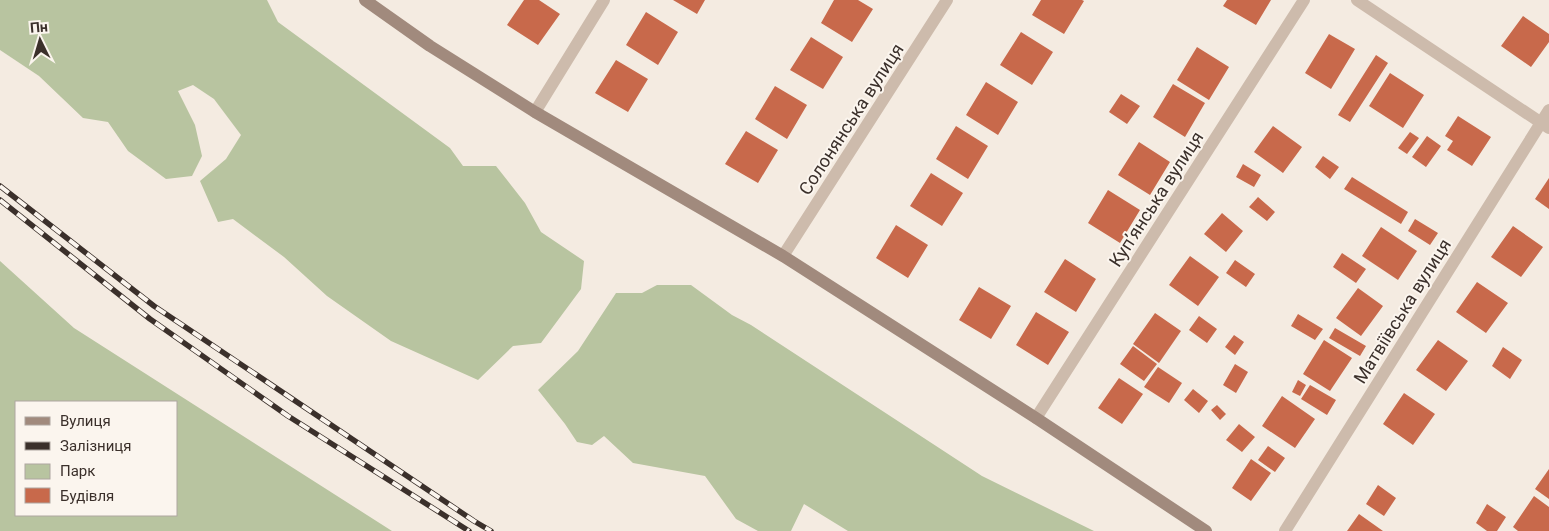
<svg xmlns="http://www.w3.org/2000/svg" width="1549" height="531" font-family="Roboto,sans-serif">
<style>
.green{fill:#b8c4a0;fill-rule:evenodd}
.building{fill:#c8694b}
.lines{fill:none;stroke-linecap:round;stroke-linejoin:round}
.street{stroke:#cdbbac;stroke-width:12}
.secondary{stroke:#a18a7d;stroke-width:12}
.rail-casing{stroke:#3b302b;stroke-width:5.5}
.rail{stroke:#fbf5ee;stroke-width:4;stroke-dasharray:11;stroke-linecap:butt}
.labels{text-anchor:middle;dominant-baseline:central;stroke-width:4;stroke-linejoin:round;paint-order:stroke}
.street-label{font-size:18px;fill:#3b302b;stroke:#fbf5ee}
</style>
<rect width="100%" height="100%" fill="#f4ebe1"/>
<path class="green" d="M0 0H267L278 22 450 148 463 166H496L525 203 541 232 584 261 581 289 541 343 513 346 478 380 391 341 327 296 284 257 233 219 218 222 200 181 226 159 241 135 214 99 193 85 178 91 195 125 202 156 192 176 166 179 128 151 108 122 83 118 39 76 0 50Z
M0 261 74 328 392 531H0ZM16 402H176V515H16Z
M657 285H691L732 315 751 325 982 476 1094 531H848L804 504 791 531H758L736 519 705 476 633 463 604 436 592 445 577 442 565 424 538 390 578 351 616 293H642Z"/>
<path class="building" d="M524 0H539L560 14 538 45 507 25Z
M673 0H705L697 14Z
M834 0H858L873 9 852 42 821 23Z
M1041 0H1082L1084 1 1064 34 1032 15Z
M1227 0H1271L1256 25 1223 6Z
M646 12 678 32 658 65 626 45Z
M1523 16 1549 34V42L1531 67 1501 46Z
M1021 32 1053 52 1032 85 1000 65Z
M1329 34 1355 49 1331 89 1305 73Z
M811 37 843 57 823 89 790 70Z
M1197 47 1229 67 1209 100 1177 80Z
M1376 55 1388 63 1350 122 1338 115Z
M616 60 648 79 628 112 595 93Z
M1390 73 1424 95 1403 128 1369 106Z
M986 82 1018 102 998 135 966 115Z
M1173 84 1205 103 1185 137 1153 117Z
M775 86 807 105 787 139 755 119Z
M1121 94 1140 106 1127 124 1109 112Z
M1458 116 1491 137 1472 166 1447 150 1453 141 1445 136Z
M956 126 988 146 968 179 936 159Z
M1273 126 1302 147 1283 173 1254 152Z
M746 131 778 150 758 183 725 164Z
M1410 132 1419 138 1407 154 1398 148Z
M1427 136 1441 146 1426 167 1412 157Z
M1139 142 1170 162 1150 195 1118 175Z
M1323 156 1339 167 1330 179 1315 167Z
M1243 164 1261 175 1254 187 1236 177Z
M931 173 963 193 942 226 910 206Z
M1352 177 1408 212 1401 224 1344 189Z
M1549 178V209L1535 199Z
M1108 190 1140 210 1120 243 1088 223Z
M1258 197 1275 212 1267 221 1249 207Z
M1222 213 1243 231 1226 252 1204 234Z
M1415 219 1438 233 1430 245 1408 231Z
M896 225 928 245 908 278 876 258Z
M1513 226 1543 247 1521 277 1491 257Z
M1381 227 1417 251 1398 280 1362 256Z
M1342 253 1366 269 1356 283 1333 267Z
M1190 256 1219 277 1198 306 1169 285Z
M1065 259 1096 279 1076 312 1044 292Z
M1235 260 1255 274 1246 287 1226 273Z
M1477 282 1508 303 1486 333 1456 312Z
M979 287 1011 306 991 339 959 320Z
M1358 288 1383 306 1361 336 1336 318Z
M1036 312 1069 332 1048 365 1016 345Z
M1155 313 1181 331 1159 363 1133 344Z
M1298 314 1323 329 1315 340 1291 326Z
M1199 316 1217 329 1207 343 1189 330Z
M1335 328 1366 346 1360 356 1329 338Z
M1234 335 1244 342 1235 355 1225 347Z
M1324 340 1352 358 1330 391 1303 374Z
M1438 340 1468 361 1446 391 1416 370Z
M1133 346 1157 364 1144 381 1120 364Z
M1503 347 1522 360 1510 379 1492 366Z
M1235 364 1248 372 1236 393 1223 385Z
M1158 367 1182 383 1169 403 1144 387Z
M1119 378 1143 394 1122 424 1098 408Z
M1298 380 1306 385 1300 396 1292 392Z
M1310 385 1336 400 1327 415 1301 399Z
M1193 389 1208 401 1199 413 1184 400Z
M1404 393 1435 414 1413 445 1383 424Z
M1282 396 1315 419 1295 448 1262 426Z
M1217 405 1226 414 1220 420 1211 410Z
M1239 424 1255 437 1242 452 1226 440Z
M1268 446 1285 458 1275 472 1258 460Z
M1251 459 1271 473 1251 501 1232 488Z
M1549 469V499L1535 489Z
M1378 485 1396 498 1384 516 1366 504Z
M1534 496 1549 507V531H1518L1513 527Z
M1487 504 1506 517 1497 531H1487L1476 523Z
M1359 514 1383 531H1347Z"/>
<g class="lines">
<path class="street" d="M1357 0 1549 128
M535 112 604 0
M783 256 947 0
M1036 418 1304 0
M1285 531 1549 110"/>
<path class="secondary" d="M365 0 430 46 535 112 783 256 1036 418 1206 531"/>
<defs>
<path id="rail" d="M0 186 154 306 474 521 491 531
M0 200 150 319 288 416 469 531"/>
</defs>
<use href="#rail" class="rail-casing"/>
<use href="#rail" class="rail"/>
</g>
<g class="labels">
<g class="street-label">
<text transform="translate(851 119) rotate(-57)">Солонянська вулиця</text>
<text transform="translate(1156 199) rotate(-57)">Купʼянська вулиця</text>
<text transform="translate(1402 311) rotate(-58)">Матвіївська вулиця</text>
</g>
</g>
<rect x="15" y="401" width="162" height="115" fill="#fbf5ee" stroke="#aea6a0"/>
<rect x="25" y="417" width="25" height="8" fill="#a18a7d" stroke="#aea6a0"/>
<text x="60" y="426" font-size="15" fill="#3b302b">Вулиця</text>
<rect x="25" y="442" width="25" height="8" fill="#3b302b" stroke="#aea6a0"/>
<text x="60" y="451" font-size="15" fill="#3b302b">Залізниця</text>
<rect x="25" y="464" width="25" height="15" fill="#b8c4a0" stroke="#aea6a0"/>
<text x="60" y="476" font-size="15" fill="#3b302b">Парк</text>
<rect x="25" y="488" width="25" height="15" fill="#c8694b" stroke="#aea6a0"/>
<text x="60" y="501" font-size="15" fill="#3b302b">Будівля</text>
<g transform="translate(40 40) rotate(355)" stroke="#fbf5ee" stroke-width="4" paint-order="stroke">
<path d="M0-4L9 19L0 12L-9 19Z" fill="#3b302b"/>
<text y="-8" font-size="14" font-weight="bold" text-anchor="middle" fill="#3b302b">Пн</text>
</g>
</svg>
